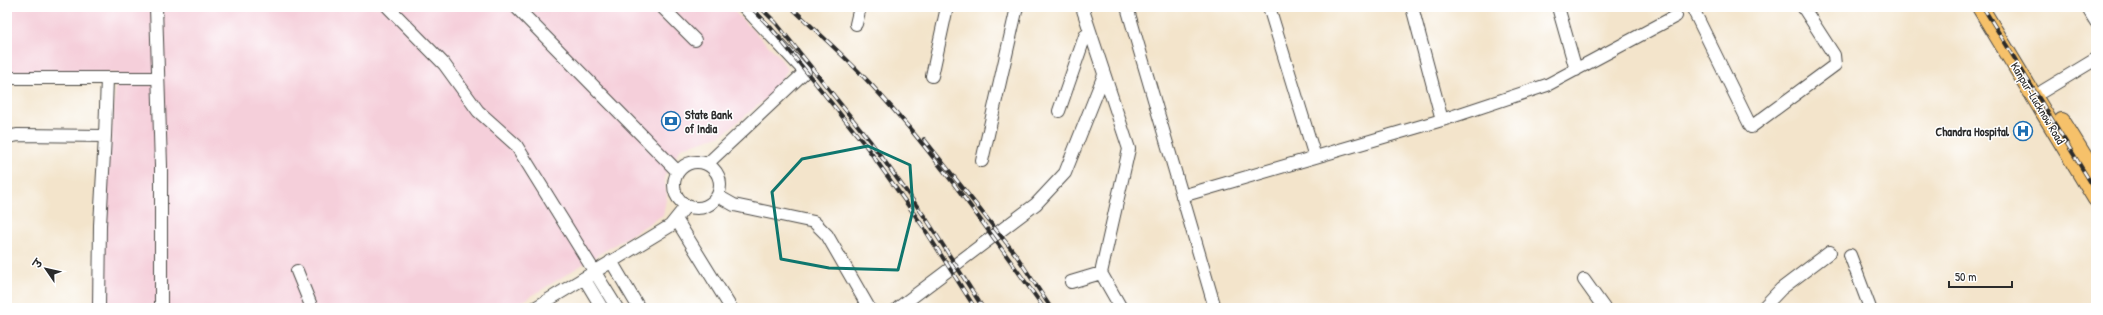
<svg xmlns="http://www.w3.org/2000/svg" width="2103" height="315" font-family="'Patrick Hand','Playpen Sans Deva',sans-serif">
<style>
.built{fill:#f5cfda}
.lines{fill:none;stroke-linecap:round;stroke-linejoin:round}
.minor-casing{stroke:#494743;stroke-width:14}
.major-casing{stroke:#494743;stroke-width:18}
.minor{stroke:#fff;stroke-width:12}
.major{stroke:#f6c16b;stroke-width:16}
.rail-casing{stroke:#2b2b2b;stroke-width:4}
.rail{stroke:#fff;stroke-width:2.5;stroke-dasharray:8;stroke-linecap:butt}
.marked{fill:none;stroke:#0f766e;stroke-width:3;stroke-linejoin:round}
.labels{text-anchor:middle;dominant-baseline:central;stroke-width:3;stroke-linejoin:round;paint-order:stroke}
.street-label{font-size:12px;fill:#2b2b2b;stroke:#fff}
.poi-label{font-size:12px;font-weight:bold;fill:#2b2b2b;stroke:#fff;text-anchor:start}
</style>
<rect width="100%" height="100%" fill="#fff"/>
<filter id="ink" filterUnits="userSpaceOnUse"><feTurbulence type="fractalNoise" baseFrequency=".025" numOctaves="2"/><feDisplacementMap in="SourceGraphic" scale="8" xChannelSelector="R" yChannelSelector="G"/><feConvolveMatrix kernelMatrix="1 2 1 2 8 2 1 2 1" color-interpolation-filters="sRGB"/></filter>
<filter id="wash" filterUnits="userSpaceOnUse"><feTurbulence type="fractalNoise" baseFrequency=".012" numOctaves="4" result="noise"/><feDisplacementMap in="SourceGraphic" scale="16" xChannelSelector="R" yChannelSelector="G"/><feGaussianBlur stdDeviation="0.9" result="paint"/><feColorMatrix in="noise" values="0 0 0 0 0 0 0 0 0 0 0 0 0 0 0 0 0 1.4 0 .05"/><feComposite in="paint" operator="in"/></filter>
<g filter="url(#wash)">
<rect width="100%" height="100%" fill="#f3e4cb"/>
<path class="built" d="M7 7H730L779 56 788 70 769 96 722 135 681 148 664 177 667 195 663 215 512 308H93L117 73 7 72Z"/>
</g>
<g filter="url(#ink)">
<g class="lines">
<defs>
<path id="minor" d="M156 7 161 166V308
M388 7 444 64 478 111 516 145 617 308
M516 7 678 172
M662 7 695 40
M1082 7 1129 149 1101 273 1121 308
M1127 7 1215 308
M1269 7 1315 157
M1412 7 1442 120
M1558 7 1576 70
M1692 7 1751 127 1835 65 1834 55 1803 7
M2087 7 2096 22
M856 24 860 7
M932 76 947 7
M7 78H158
M2043 91 2096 59
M1059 111 1085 36 1090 33
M7 137 18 135 105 136 107 78
M982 161 1017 7
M674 185a23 23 0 1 1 46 0a23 23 0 1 1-46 0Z
M707 164 805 72 744 7
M718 196 734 205 814 222 827 235 869 308
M1182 196 1442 120 1547 85 1676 16
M676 219 731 308
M1850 255 1870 308
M611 261 639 308
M297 271 312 308
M584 278 602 308
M1584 280 1604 308
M1071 282 1101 273
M99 308 100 225 105 136
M535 308 670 226 686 206
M898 308 1036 204 1065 173 1104 75
M1763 308 1781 289 1830 252"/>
<path id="major" d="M1980 7 2096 199
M2062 121 2096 176"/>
</defs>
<use href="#minor" class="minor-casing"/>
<use href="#major" class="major-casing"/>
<use href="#minor" class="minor"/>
<use href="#major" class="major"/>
<defs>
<path id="rail" d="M751 7 771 28 866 146 922 225 975 308
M760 7 776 23 870 141 927 220 983 308
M791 7C815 30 840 52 863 76 930 146 988 230 1044 308
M1983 7 2096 191
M924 139 1016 255 1051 308"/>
</defs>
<use href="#rail" class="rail-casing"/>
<use href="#rail" class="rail"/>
</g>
</g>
<path class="marked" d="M868 146 910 165 913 210 898 270 829 268 781 259 772 192 802 159Z"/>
<defs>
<symbol id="bank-ring" viewBox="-11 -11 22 22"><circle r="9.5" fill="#fff" stroke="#1f6fb2" stroke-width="1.5"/><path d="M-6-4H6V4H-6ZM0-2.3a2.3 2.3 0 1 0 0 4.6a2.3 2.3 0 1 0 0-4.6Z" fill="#1f6fb2"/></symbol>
<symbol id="hospital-ring" viewBox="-11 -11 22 22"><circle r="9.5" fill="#fff" stroke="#1f6fb2" stroke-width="1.5"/><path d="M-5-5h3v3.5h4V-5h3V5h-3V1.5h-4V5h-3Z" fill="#1f6fb2"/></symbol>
</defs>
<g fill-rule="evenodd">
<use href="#bank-ring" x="660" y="110" width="22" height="22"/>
<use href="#hospital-ring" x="2012" y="120" width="22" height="22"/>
</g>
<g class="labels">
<g class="street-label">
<text transform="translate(2038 103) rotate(59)">Kanpur-Lucknow Road</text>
</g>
<g class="poi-label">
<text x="685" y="114">State Bank<tspan x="685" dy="14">of India</tspan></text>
<text x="2009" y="131" text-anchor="end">Chandra Hospital</text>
</g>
</g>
<rect width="2103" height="315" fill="none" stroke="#fff" stroke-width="24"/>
<g transform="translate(46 269) rotate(304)" stroke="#ffffff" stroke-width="3" paint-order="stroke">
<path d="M0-3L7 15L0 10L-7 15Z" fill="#2b2b2b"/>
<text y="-6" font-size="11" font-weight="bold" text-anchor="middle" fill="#2b2b2b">उ</text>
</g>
<path d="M1949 281v6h63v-6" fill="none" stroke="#2b2b2b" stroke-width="2"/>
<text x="1955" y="281" font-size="12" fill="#2b2b2b" stroke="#ffffff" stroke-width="3" paint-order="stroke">50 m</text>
</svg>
